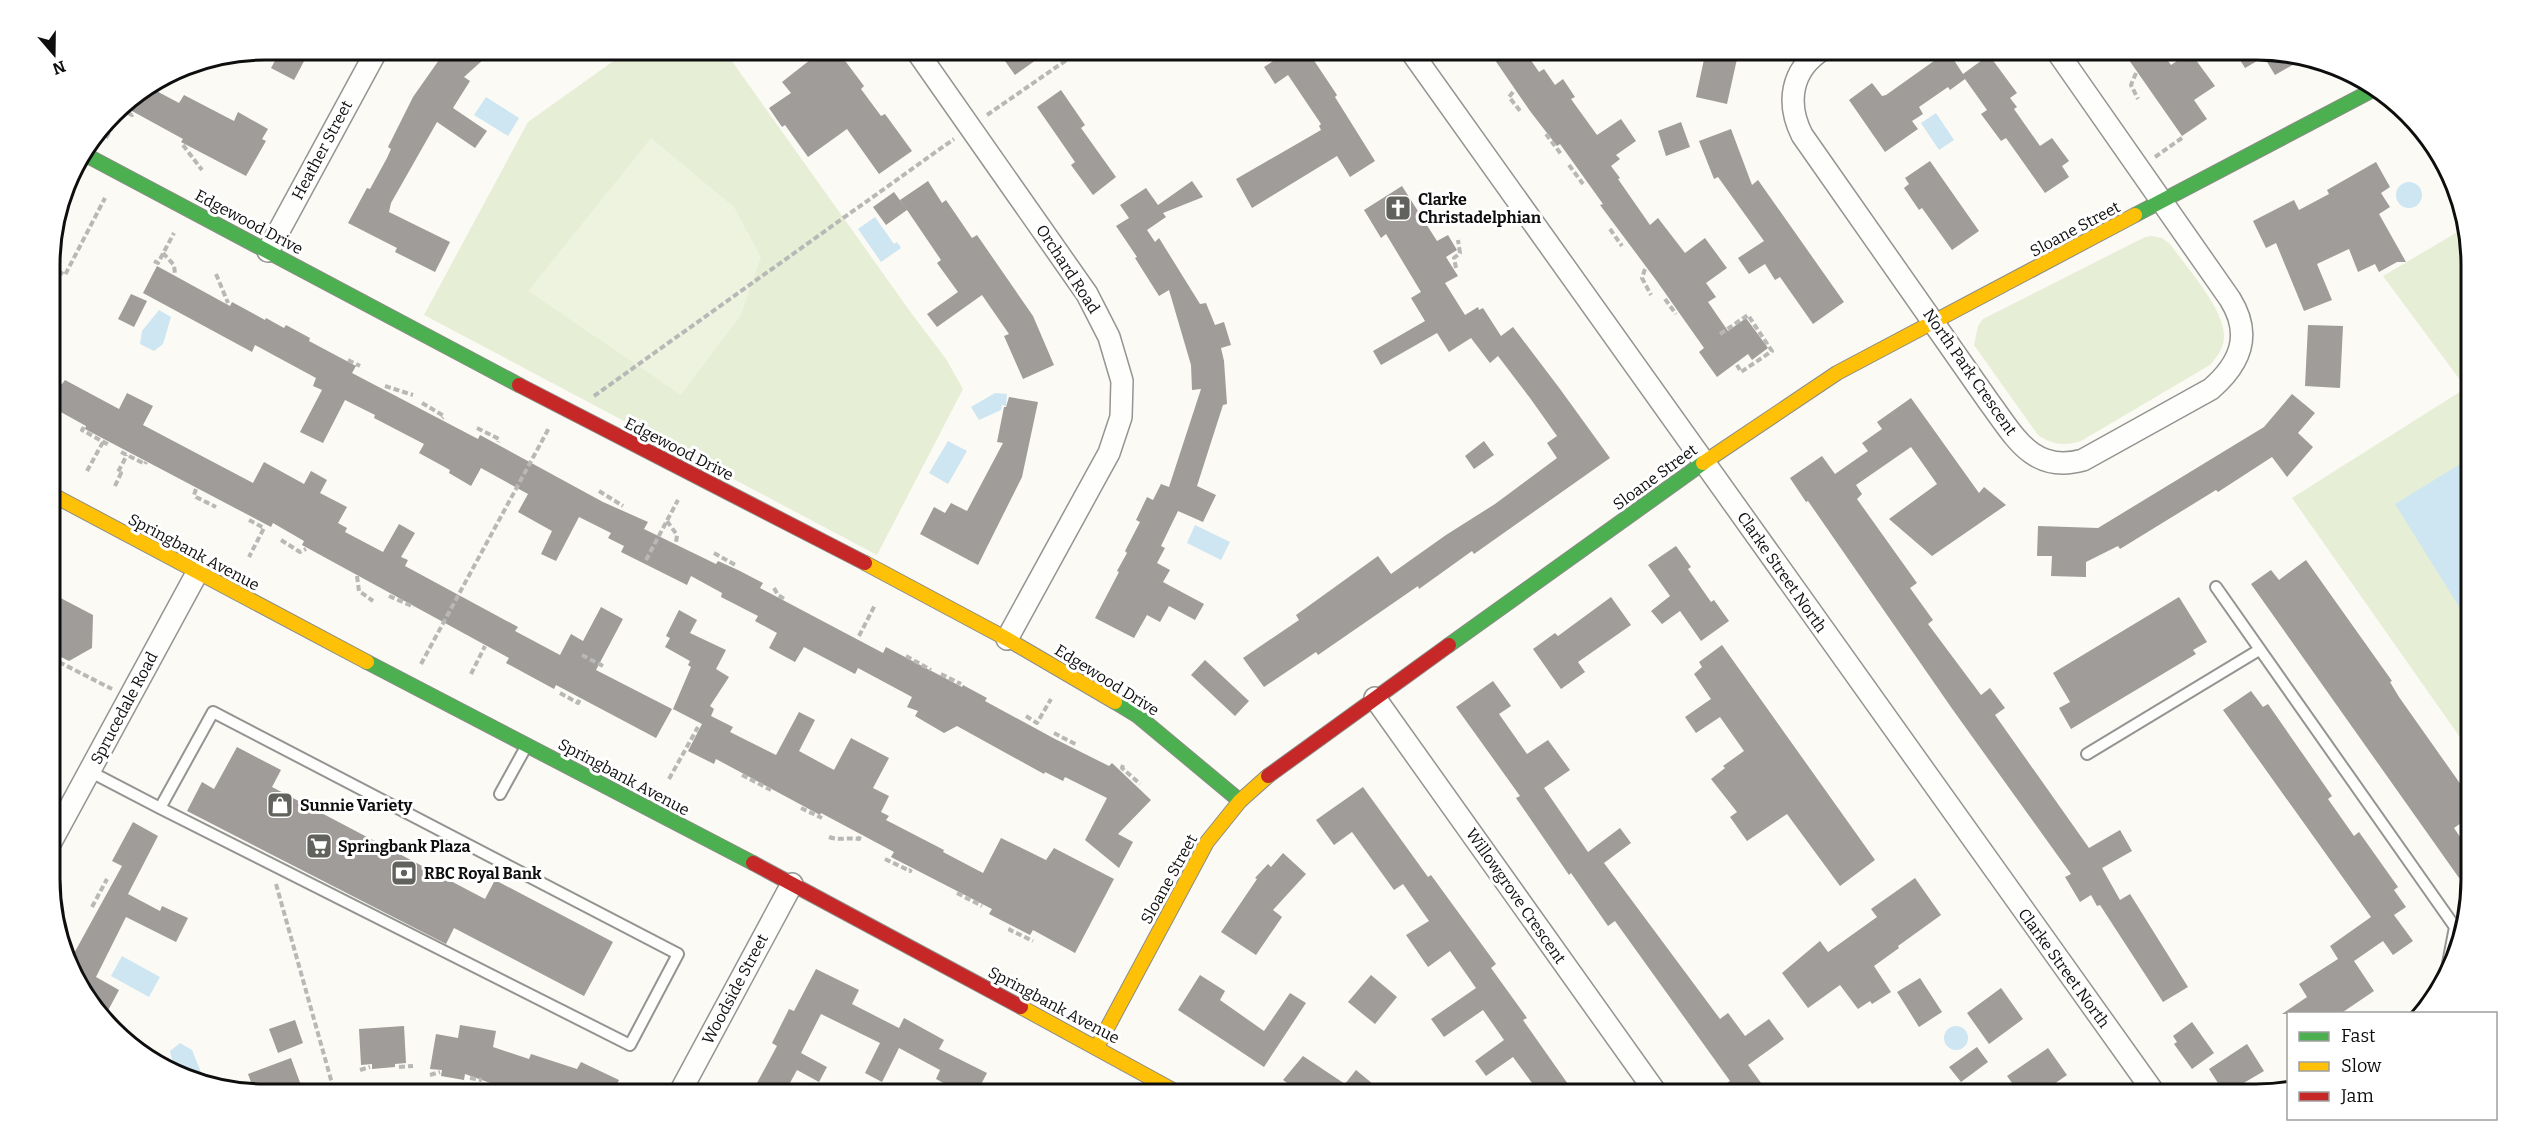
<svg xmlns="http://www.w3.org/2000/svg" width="2521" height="1144" font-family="Bitter,serif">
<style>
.green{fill:#e6eed6}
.pitch{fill:#eef3df}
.water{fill:#cee6f2}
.building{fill:#9f9c99}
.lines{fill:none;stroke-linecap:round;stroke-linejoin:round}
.lane-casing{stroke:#959492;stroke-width:14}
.street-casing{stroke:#959492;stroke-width:24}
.fast-casing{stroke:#8b8b88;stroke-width:16}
.slow-casing{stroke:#8b8b88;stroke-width:16}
.jam-casing{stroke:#8b8b88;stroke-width:16}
.path{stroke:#b8b8b7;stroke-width:4;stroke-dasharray:6 3;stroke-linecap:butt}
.lane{stroke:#fefefd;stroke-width:10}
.street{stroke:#fefefd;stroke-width:21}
.fast{stroke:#4caf50;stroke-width:14}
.slow{stroke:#ffc107;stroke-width:14}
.jam{stroke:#c62828;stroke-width:14}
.labels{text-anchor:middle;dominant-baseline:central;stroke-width:6;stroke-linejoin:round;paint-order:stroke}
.street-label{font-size:16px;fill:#0e0e0e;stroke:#fff}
.poi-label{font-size:16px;font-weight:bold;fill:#0e0e0e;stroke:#fff;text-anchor:start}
.rim{fill:none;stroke:#0e0e0e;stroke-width:3}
</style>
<rect width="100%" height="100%" fill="#fbfaf4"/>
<path class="green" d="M629 50H724L909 310 946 359 963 389 877 555 424 315 528 122Z
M2466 227 2470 237 2471 753 2292 498 2466 388 2383 276Z
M2152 236 2162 238 2170 244C2186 267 2224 308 2224 336 2224 348 2217 357 2210 365L2081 441C2064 446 2053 445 2038 435L1974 345 1978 326 1983 319 2145 237Z"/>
<path class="pitch" d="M651 138 734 207 761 257 741 315 681 395 528 291Z"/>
<path class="water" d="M486 97 519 118 508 136 474 115Z
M1936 113 1954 140 1939 150 1921 123Z
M2396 195a13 13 0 1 1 26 0a13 13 0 1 1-26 0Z
M875 217 894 244 897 242 901 248 881 262 858 229Z
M159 310 171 317 163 344 154 351 140 344 142 331Z
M995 393 1007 394 1006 406 1002 405 1001 410 979 420 971 407Z
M948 441 967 451 948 484 929 473Z
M2470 458 2471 626 2395 504Z
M1195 525 1230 542 1221 560 1187 543Z
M122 956 160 977 149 997 111 976Z
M1944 1038a12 12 0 1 1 24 0a12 12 0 1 1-24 0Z
M180 1043 192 1050 202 1075 194 1080C180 1078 172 1064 170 1051Z"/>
<path class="building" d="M281 50H310L294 80 271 68Z
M446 50H494L464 77 470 81 453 108 487 131 475 148 437 122 391 203 389 212 450 242 435 272 395 252 397 248 348 223 367 188 370 189 387 158 391 149 388 147 413 97Z
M803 50H837L864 86 861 89 881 116 885 114 912 151 879 174 847 129 808 157 785 125 782 127 769 108 791 93 782 82 810 60Z
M997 50H1050L1015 75Z
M1273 50H1307L1337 95 1335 97 1375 161 1350 177 1337 156 1252 208 1236 179 1321 130 1319 126 1321 124 1288 75 1275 84 1264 67 1279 57Z
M1488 50H1524L1539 72 1544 69 1555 85 1563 79 1575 97 1571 99 1597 135 1621 119 1636 141 1616 155 1620 159 1611 166 1620 178 1618 179 1650 225 1658 218 1685 253 1705 238 1727 268 1706 283 1716 297 1708 302 1728 331 1746 318 1768 348 1752 360 1748 354 1717 377 1699 352 1704 348 1656 280 1600 205 1603 204 1560 144 1557 146 1530 111Z
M1706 50H1739L1727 104 1696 97Z
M2122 50H2160L2171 65 2190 52 2215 86 2194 100 2207 119 2182 136Z
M2234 50H2256L2303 59 2275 75 2264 57 2245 68Z
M1948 51 1963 74 1989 55 2017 93 2010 98 2017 107 2014 109 2040 146 2052 138 2069 161 2062 166 2069 177 2045 193 2006 138 2001 141 1981 114 1987 110 1965 79 1950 90 1948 87 1919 107 1923 114 1912 121 1918 129 1885 152 1849 100 1872 83 1882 96 1886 95Z
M149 87 179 103 184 95 234 121 238 112 268 129 262 139 266 141 246 176 181 142 183 139 121 105Z
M1061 90 1085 125 1081 128 1116 177 1093 195 1071 165 1075 162 1037 107Z
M1681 122 1690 147 1666 156 1658 131Z
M1731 129 1752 185 1758 180 1844 302 1813 324 1780 277 1775 280 1765 264 1749 274 1738 258 1764 241 1718 177 1714 179 1699 141Z
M1930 161 1979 231 1952 250 1922 208 1919 210 1904 188 1909 184 1905 178Z
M2376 162 2390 187 2381 193 2390 207 2379 214 2406 262H2397L2379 272 2375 264 2358 272 2349 249 2317 264 2332 300 2304 311 2276 243 2266 248 2253 221 2294 200 2299 210 2329 194 2327 190Z
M928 181 942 203 946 200 972 238 977 235 1033 316 1054 365 1023 379 1004 336 1009 334 982 295 937 327 927 314 958 292 937 263 941 260 907 210 886 225 873 207 894 192 907 210 900 200Z
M1192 181 1203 197 1163 213 1166 217 1147 230 1155 242 1159 238 1200 304 1206 303 1215 325 1224 322 1231 345 1221 348 1224 361 1227 404 1223 405 1197 486 1216 495 1203 522 1178 511 1161 546 1165 548 1157 563 1170 570 1163 582 1204 604 1195 620 1169 606 1160 622 1147 615 1134 638 1095 618 1119 572 1117 571 1127 553 1125 551 1140 522 1136 520 1147 497 1153 500 1161 484 1169 487 1201 389 1192 390 1191 365 1169 290 1159 296 1135 258 1137 257 1116 226 1129 218 1120 205 1146 188 1158 205Z
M1402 186 1437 241 1448 235 1457 250 1446 257 1458 276 1445 283 1465 315 1478 307 1479 310 1483 308 1501 336 1513 327 1560 389 1610 458 1474 554 1472 551 1419 589 1418 586 1318 655 1316 652 1264 687 1243 658 1299 620 1296 615 1378 556 1391 574 1446 535 1495 504 1557 458 1547 443 1557 436 1530 398 1498 356 1490 363 1471 338 1449 352 1437 333 1381 365 1373 351 1425 321 1411 298 1421 292 1386 234 1381 238 1364 210Z
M157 266 230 306 232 302 265 320 266 318 284 328 286 325 310 338 309 341 356 366 352 373 478 439 480 435 603 502 648 522 644 529 716 564 718 561 738 570 763 583 760 588 883 653 886 647 962 687 963 685 987 698 985 701 1055 739 1109 766 1112 763 1151 800 1118 834 1133 842 1119 868 1085 840 1107 798 1065 777 1063 781 1045 772 1044 774 957 726 944 733 915 716 918 711 907 707 912 697 858 668 855 674 804 647 795 662 769 648 777 633 755 621 758 616 721 597 722 593 691 576 687 585 621 552 624 546 608 538 611 533 579 517 556 561 541 554 552 531 518 512 528 494 481 468 471 486 449 473 450 470 419 453 424 444 374 418 375 415 345 400 323 443 300 432 322 390 313 386 316 378 255 345 252 352 143 293Z
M131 294 147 301 134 327 118 319Z
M2308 325 2343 326 2340 388 2305 386Z
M50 377 62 384 65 380 119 409 127 393 153 406 143 425 253 483 264 462 304 484 311 471 327 480 320 493 347 507 338 523 347 528 345 532 383 552 399 524 415 533 401 557 408 560 405 566 518 627 515 631 560 655 571 634 583 641 601 607 623 619 596 670 672 709 656 738 556 685 554 689 506 663 509 658 302 545 304 541 273 523 271 527 85 429 86 426 50 406Z
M2292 394 2315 413 2298 433 2313 447 2287 477 2272 457 2218 492 2216 490 2120 549 2118 546 2086 562V577L2051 576 2052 556H2037L2038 526 2098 528 2264 427Z
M1009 397 1038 402 1022 477 978 565 920 534 934 507 945 513 951 503 967 511 1003 443 997 442 1004 407H1006Z
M1911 398 1979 493 1984 487 2006 505 1932 556 1889 519 1937 484 1911 447 1856 485 1862 494 1857 499 1917 583 1910 588 1933 620 1928 624 1981 695 1990 688 2005 708 1995 715 2089 848 2120 830 2132 851 2102 868 2120 900 2130 894 2188 987 2163 1002 2100 905 2097 906 2091 895 2080 902 2065 877 2071 874 1953 710 1808 501 1806 502 1790 478 1822 456 1835 474 1868 451 1862 443 1882 429 1877 422Z
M1484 441 1494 455 1474 469 1465 456Z
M1676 546 1691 567 1688 569 1711 602 1714 600 1729 621 1701 641 1680 611 1662 624 1651 611 1670 596 1648 565Z
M2306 560 2392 681 2390 682 2399 697 2471 799V816L2454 828 2471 853 2469 892 2251 584 2271 570 2279 580Z
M51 593 93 615 92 648 69 661 51 652Z
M1611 597 1631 625 1578 662 1585 672 1561 689 1533 649 1555 633 1558 636Z
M2179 597 2207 642 2193 650 2196 654 2071 729 2059 708 2070 702 2053 673Z
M679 610 697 620 690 633 726 650 716 669 729 677 710 706 714 709 711 716 733 727 730 732 776 755 799 712 815 720 799 751 834 770 851 738 889 758 873 788 889 796 881 812 889 816 886 820 944 850 943 852 983 873 1001 838 1046 860 1054 848 1114 879 1075 953 1033 930 1030 935 989 914 992 909 891 857 894 852 821 813 820 815 716 759 714 764 688 751 702 724 673 709 691 667 688 665 690 661 665 647 670 638 666 636Z
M1722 645 1875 860 1840 886 1787 814 1747 841 1730 817 1737 812 1711 779 1725 768 1723 766 1744 751 1720 717 1696 733 1685 717 1711 699 1694 674 1702 667 1699 662Z
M1205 660 1249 701 1235 716 1191 675Z
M1493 681 1511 706 1499 714 1527 754 1548 740 1570 770 1544 788 1588 852 1620 828 1631 843 1604 863 1720 1019 1728 1013 1745 1036 1769 1019 1784 1039 1748 1065 1769 1094H1711L1730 1081 1615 921 1608 926 1571 873 1569 875 1516 798 1520 796 1456 707Z
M2251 691 2263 707 2268 704 2332 796 2328 799 2354 836 2359 832 2398 887 2394 890 2406 907 2394 915 2413 941 2393 955 2383 941 2354 961 2374 991 2340 1014H2282L2307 997 2299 984 2338 959 2330 946 2371 917 2223 710Z
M237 747 281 770 272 787 485 899 495 880 613 942 584 996 454 928 446 944 187 811 202 782 214 789Z
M1363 787 1428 877 1431 875 1496 964 1491 968 1527 1018 1523 1020 1575 1094H1540L1513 1057 1486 1076 1475 1061 1504 1040 1483 1010 1444 1037 1431 1019 1476 988 1450 951 1428 967 1406 935 1429 921 1403 884 1394 890 1352 832 1334 845 1316 820Z
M133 822 158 836 128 894 160 911 162 906 188 918 176 942 126 917 96 977 119 990 104 1018 94 1010 72 957 122 866 112 861Z
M1283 853 1306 874 1273 910 1282 917 1256 955 1221 932 1257 879 1255 878 1268 864 1271 867Z
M1915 878 1941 915 1898 946 1899 948 1874 966 1891 992 1872 1004 1870 1001 1858 1009 1840 985 1808 1008 1782 973 1820 941 1828 952 1877 917 1871 909Z
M816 969 859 990 852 1004 899 1028 904 1018 944 1040 939 1049 987 1073 976 1094H964L936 1079 940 1070 899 1048 882 1082 865 1073 880 1043 821 1014 801 1053 827 1067 819 1082 797 1070 784 1094H751L777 1046 772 1043 789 1009 794 1011Z
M1200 975 1225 991 1220 1000 1264 1031 1290 993 1306 1003 1264 1067 1178 1010Z
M1371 975 1397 997 1375 1024 1348 1002Z
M1920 978 1942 1012 1919 1027 1897 992Z
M2001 988 2023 1019 1989 1044 1967 1013Z
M295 1020 303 1043 278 1053 269 1029Z
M2192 1022 2214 1053 2192 1069 2174 1044 2177 1042 2173 1036Z
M460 1025 496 1031 493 1047 529 1059 531 1054 577 1069 581 1062 619 1080 612 1094H505L507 1089 465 1074 464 1080 441 1076 442 1070 430 1069 436 1034 458 1038Z
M404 1026 406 1063 395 1064V1067L372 1069V1064L361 1065 359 1029Z
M2247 1044 2264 1071 2225 1094 2209 1069Z
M1977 1047 1988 1062 1961 1082 1949 1067Z
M2048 1048 2067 1075 2044 1091 2042 1087 2032 1094H2020L2007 1076Z
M1303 1056 1345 1084 1356 1070 1385 1094H1303L1283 1080Z
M291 1058 302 1088 285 1094 255 1093 248 1074Z"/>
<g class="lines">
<defs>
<path id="lane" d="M2216 587 2455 927 2445 979
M2087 754 2259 650
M89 771 160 808 630 1045 678 954 213 712 160 808
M500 794 527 745"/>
<path id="street" d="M916 50 1087 294 1109 337 1122 381 1121 417 1109 453 1098 473 1007 639
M1410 50 2155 1094
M1822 50C1791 70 1786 103 1802 135L1989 402C2015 437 2033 474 2083 460L2211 389C2241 363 2252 334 2230 299L2056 50
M268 251 377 50
M1375 698 1657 1094
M51 842 197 573
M679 1094 792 884"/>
<path id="fast" d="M84 154 519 385
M2135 215 2371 91
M1449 645 1703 463
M367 662 753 863
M1115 702 1138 716 1240 801"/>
<path id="slow" d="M1703 463 1837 373 2135 215
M51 494 367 662
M865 563 1007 639 1115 702
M1021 1007 1180 1094
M1097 1047 1207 842 1240 801 1268 776"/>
<path id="jam" d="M519 385 865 563
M1268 776 1449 645
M753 863 1021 1007"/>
</defs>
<use href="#lane" class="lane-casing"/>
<use href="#street" class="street-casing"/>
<use href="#fast" class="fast-casing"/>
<use href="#slow" class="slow-casing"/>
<use href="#jam" class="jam-casing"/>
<path class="path" d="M2136 73 2131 85 2138 99
M1513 92 1509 97 1521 112
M119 109 132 115 133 113
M987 115 1081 50
M1546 134 1561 154
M106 138 121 110
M183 145 202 170
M2155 157 2182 138
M1569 165 1583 184
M1610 229 1622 246
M163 253 174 265 175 274
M154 261 158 263 174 233
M1456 268 1454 258 1460 253 1458 240
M1645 269 1642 278 1651 295
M58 271 65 275 105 198
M216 274 228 303
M1665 299 1676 314
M1720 334 1748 315 1772 351 1741 372 1737 365
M348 360 360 366
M385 386 413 395
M594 396 954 139
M422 403 444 416 442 418
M50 415 57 418
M84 427 82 430 109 445
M477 428 499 439 498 442
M121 452 145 464 146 462
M87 471 103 442
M115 486 121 473 118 472 127 455
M196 489 194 495 196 497 216 507
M599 491 623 506
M249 520 264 528 249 557
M667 521 677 535 676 543
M281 540 300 552 306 549
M714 553 737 566
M646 560 678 500
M357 576 359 591 373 601
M774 588 778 595 786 600
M389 596 414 607
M859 636 875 605
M582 655 603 666
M906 656 931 670
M51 658 112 689
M421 664 549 428
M471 674 485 646
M941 674 961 684
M560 693 578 703 580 699
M1026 716 1037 723 1051 699
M1054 733 1077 745
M1123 765 1122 768 1140 784
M742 775 771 790
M669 779 698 727
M801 808 822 818
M829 837C840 841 848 837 859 839L860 836
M885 859 910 871 911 869
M276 884 335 1094
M957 893 982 906
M92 907 107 879
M1011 928 1010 930 1033 941
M69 950 70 948
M399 1067 413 1066
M360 1070 370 1067
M430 1075 440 1072
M470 1078 482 1080
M493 1087 504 1091"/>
<use href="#lane" class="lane"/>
<use href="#street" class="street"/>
<use href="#fast" class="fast"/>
<use href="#slow" class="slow"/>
<use href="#jam" class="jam"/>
</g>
<defs>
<symbol id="church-square" viewBox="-11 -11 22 22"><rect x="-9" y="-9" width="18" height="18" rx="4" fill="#61615e" stroke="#fff"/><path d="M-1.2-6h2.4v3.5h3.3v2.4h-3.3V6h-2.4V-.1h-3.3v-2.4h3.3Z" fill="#fff"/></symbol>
<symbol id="shop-square" viewBox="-11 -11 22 22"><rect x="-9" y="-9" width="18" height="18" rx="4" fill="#61615e" stroke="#fff"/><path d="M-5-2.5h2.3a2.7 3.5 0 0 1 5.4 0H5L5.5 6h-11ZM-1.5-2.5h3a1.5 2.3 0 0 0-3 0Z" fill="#fff"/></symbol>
<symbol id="supermarket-square" viewBox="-11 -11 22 22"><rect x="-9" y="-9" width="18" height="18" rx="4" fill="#61615e" stroke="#fff"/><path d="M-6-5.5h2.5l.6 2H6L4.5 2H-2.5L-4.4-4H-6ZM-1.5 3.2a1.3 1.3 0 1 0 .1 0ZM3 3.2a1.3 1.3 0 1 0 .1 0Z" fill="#fff"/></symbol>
<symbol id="bank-square" viewBox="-11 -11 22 22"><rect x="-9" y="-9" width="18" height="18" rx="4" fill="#61615e" stroke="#fff"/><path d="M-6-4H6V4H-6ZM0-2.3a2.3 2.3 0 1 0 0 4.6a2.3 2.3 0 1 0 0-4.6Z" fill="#fff"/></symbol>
</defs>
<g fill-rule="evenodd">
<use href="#church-square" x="1383" y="193" width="30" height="30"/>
<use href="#shop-square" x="265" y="790" width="30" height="30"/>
<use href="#supermarket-square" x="304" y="831" width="30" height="30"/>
<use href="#bank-square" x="389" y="858" width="30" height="30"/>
</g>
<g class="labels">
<g class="street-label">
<text transform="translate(322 150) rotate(-62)">Heather Street</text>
<text transform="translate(249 222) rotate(28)">Edgewood Drive</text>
<text transform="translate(2075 229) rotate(-28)">Sloane Street</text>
<text transform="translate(1068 269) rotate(57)">Orchard Road</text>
<text transform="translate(1970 372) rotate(55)">North Park Crescent</text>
<text transform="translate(679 449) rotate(27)">Edgewood Drive</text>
<text transform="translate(1655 477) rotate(-36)">Sloane Street</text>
<text transform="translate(194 552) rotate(28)">Springbank Avenue</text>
<text transform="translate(1782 572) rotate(55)">Clarke Street North</text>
<text transform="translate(1107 680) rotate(32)">Edgewood Drive</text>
<text transform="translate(124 708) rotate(-62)">Sprucedale Road</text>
<text transform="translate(624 777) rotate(28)">Springbank Avenue</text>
<text transform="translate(1169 879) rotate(-61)">Sloane Street</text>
<text transform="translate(1516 896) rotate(55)">Willowgrove Crescent</text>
<text transform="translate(2064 968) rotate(54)">Clarke Street North</text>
<text transform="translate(735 989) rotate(-62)">Woodside Street</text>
<text transform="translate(1054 1005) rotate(28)">Springbank Avenue</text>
</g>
<g class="poi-label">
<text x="1418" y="199">Clarke<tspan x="1418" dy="18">Christadelphian</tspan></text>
<text x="300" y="805">Sunnie Variety</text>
<text x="338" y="846">Springbank Plaza</text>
<text x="424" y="873">RBC Royal Bank</text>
</g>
</g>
<path d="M0 0H2521V1144H0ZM265 60H2256A205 205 0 0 1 2461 265V879A205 205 0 0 1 2256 1084H265A205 205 0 0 1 60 879V265A205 205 0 0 1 265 60Z" fill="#fff" fill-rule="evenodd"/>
<path class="rim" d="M265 60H2256A205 205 0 0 1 2461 265V879A205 205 0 0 1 2256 1084H265A205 205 0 0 1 60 879V265A205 205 0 0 1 265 60Z"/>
<rect x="2287" y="1012" width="210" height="108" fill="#ffffff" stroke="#9f9f9f" stroke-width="1.5"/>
<rect x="2299" y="1032" width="30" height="9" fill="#4caf50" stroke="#9f9f9f" stroke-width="1.5"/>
<text x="2341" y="1042" font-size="18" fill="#0e0e0e">Fast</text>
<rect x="2299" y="1062" width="30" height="9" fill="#ffc107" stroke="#9f9f9f" stroke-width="1.5"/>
<text x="2341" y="1072" font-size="18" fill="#0e0e0e">Slow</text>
<rect x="2299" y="1092" width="30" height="9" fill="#c62828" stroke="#9f9f9f" stroke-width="1.5"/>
<text x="2341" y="1102" font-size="18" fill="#0e0e0e">Jam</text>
<g transform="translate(54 54) rotate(160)" stroke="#ffffff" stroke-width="4.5" paint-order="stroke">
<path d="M0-4.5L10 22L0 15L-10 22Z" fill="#0e0e0e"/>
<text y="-9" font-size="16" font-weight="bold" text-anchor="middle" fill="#0e0e0e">N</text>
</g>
</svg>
